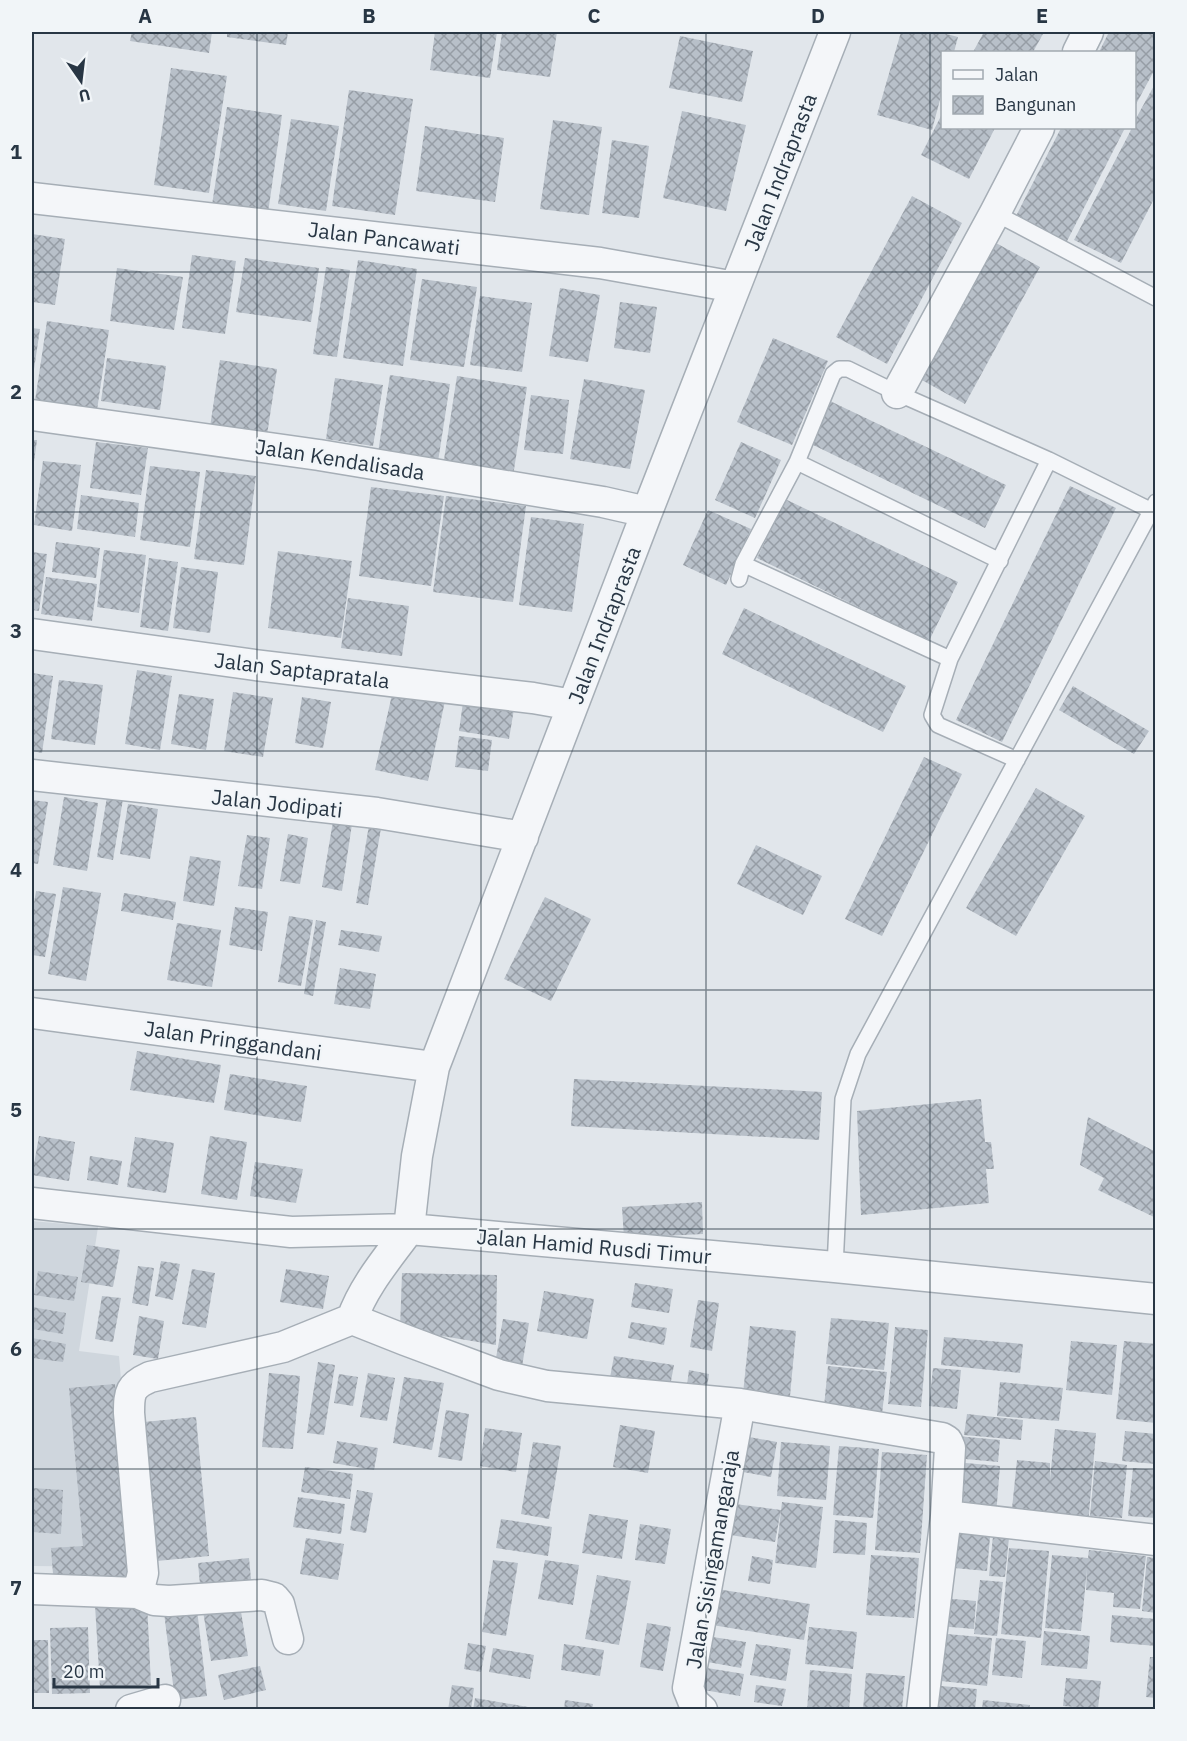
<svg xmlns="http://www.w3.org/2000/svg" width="1187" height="1741" font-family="'IBM Plex Sans',sans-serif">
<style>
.built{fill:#cfd6dd}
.building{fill:url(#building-cross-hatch)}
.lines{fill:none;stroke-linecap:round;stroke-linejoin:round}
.lane-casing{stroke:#a6aeb6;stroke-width:18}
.street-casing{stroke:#a6aeb6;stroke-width:33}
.lane{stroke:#f4f6f9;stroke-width:15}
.street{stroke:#f4f6f9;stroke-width:30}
.grid{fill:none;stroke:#283644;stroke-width:1.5;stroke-opacity:0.55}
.labels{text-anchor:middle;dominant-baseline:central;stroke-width:4.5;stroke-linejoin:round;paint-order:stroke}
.street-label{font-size:21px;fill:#283644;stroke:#f1f5f8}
.neatline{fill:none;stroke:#283644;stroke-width:2}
.grid-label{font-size:20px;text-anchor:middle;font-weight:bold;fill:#283644}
</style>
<defs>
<pattern id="building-cross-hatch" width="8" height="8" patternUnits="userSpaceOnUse" patternTransform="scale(1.5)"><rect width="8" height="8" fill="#b8c0c9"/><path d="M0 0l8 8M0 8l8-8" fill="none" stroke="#969da5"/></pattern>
</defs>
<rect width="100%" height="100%" fill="#e1e6eb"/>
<path class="built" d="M32 1221 98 1227 79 1351 119 1356 137 1567 32 1566Z"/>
<path class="building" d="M132 32H212L209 53 130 41Z
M227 32H288L286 45 227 37Z
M435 32H497L490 78 430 70Z
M502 32H557L550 77 497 70Z
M901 32H939L958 37 954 52H942V92L932 130 877 115Z
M984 32H1044L1033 52H973Z
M1109 32H1156V67L1134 108V52H1099Z
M680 36 753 51 742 102 669 88Z
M171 68 227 76 209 193 154 185Z
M1156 82V195L1121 263 1074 240 1132 128H1134V122Z
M349 90 413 99 395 215 332 206Z
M227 107 282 115 268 213 212 205Z
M682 111 746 125 726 211 663 198Z
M942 114V128H995L969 179 921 155Z
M291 119 339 126 326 211 278 204Z
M553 120 602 127 589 215 540 209Z
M425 126 504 138 495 202 416 191Z
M1061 128H1125L1066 243 1015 218Z
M612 140 649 146 639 218 602 213Z
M912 196 962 223 887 364 836 337Z
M32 234 65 239 55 305 32 302Z
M996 243 1040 267 965 404 920 379Z
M192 255 236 261 225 334 182 328Z
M245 258 319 268 311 322 236 312Z
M358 260 417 269 403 366 343 358Z
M326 267 350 270 337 357 313 354Z
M117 268 183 277 174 330 110 321Z
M422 279 477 287 464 367 410 360Z
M560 288 600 295 588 362 549 356Z
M480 296 532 303 522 372 470 365Z
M620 302 657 307 650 353 614 348Z
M47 321 109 330 97 410 35 401Z
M32 328 40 329 33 376H32Z
M773 338 828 361 792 445 737 422Z
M107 358 166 366 160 410 101 401Z
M220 360 277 369 267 435 210 427Z
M390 375 450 384 437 468 377 459Z
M457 376 527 387 513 476 443 466Z
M335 378 383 385 373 446 326 439Z
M584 379 645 390 630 469 570 459Z
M531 395 569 400 563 454 524 450Z
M830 401 1006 485 985 528 809 443Z
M32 440H37L33 469H32Z
M96 442 148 448 141 495 90 488Z
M741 442 781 460 755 518 715 500Z
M43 461 81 465 72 531 34 525Z
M150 466 200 472 190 547 140 540Z
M206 470 256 476 244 565 194 559Z
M1070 486 1116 508 1002 742 956 720Z
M371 487 444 496 431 586 359 576Z
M81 495 139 503 135 537 77 529Z
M446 496 526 506 513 602 433 592Z
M785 499 958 582 929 641 757 558Z
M708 510 751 529 726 585 683 565Z
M531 517 584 524 572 612 519 605Z
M56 542 100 548 96 578 52 572Z
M104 550 146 555 139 613 97 607Z
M278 551 352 561 341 638 268 628Z
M32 552 47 554 39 611 32 610Z
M149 558 178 562 168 631 140 627Z
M181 567 218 572 210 633 173 628Z
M46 577 97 584 92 621 41 614Z
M348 598 409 606 402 656 341 648Z
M744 608 906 686 883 732 722 654Z
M137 670 172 676 160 750 125 744Z
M32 673 53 676 42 753 32 751Z
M59 680 103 685 95 745 51 739Z
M1073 686 1149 731 1134 754 1059 710Z
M393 690 445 701 428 781 375 770Z
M233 692 273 698 263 757 224 751Z
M179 694 214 699 206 750 171 744Z
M464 695 515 703 509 739 459 731Z
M302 697 331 702 323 748 295 743Z
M459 736 492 740 488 771 455 767Z
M924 757 962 774 882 936 845 919Z
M1036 788 1085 816 1016 936 966 908Z
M64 797 98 803 87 871 53 865Z
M107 797 123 799 113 860 97 857Z
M32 800 48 802 38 864 32 863Z
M128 804 158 809 150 859 120 854Z
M333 821 352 824 342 891 322 887Z
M369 825 381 828 368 905 356 903Z
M288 834 308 838 300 884 280 881Z
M247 835 270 838 262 889 238 886Z
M756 845 822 876 803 915 737 884Z
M190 856 221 861 214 906 183 901Z
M63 887 101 893 86 981 48 974Z
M36 891 56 894 45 957 32 955V915Z
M124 893 176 902 173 920 121 911Z
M545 897 591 919 551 1001 504 979Z
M235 907 268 912 262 951 229 945Z
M289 916 313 920 301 986 278 982Z
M316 920 326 922 313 996 304 994Z
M177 923 221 930 212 987 167 980Z
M341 930 382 936 379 952 338 945Z
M340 968 376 974 370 1009 334 1004Z
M137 1051 221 1065 214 1103 130 1090Z
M230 1074 307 1086 301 1122 224 1110Z
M574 1079 822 1092 819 1140 571 1126Z
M981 1099 985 1142H991L994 1169H986L989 1203 861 1215 857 1111Z
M1088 1117 1156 1152V1218L1098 1190 1104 1178 1080 1165Z
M39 1136 75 1142 69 1181 32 1175Z
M210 1136 247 1142 237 1200 201 1194Z
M135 1137 174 1143 166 1193 127 1187Z
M90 1156 122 1161 118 1185 87 1180Z
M255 1162 303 1169 296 1203 250 1196Z
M702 1202 703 1234 624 1238 622 1207Z
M87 1245 120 1250 113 1287 81 1282Z
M161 1261 180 1264 173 1300 155 1296Z
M138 1266 154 1268 148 1306 132 1303Z
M192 1269 215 1273 206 1328 182 1324Z
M286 1269 329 1276 323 1309 280 1302Z
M38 1271 78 1277 74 1301 34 1295Z
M402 1273 497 1275 496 1345 400 1329Z
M635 1283 673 1289 669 1313 631 1307Z
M544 1291 594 1299 587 1339 537 1331Z
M102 1296 121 1298 113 1342 95 1339Z
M698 1300 719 1303 712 1351 690 1347Z
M32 1307 66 1313 63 1334 32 1329Z
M139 1316 164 1321 158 1359 133 1355Z
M831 1318 889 1323 884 1370 826 1364Z
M503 1319 529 1323 521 1373 494 1369Z
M631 1322 667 1328 664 1345 628 1338Z
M750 1326 796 1331 789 1407 742 1403Z
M895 1327 928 1330 921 1407 888 1404Z
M944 1337 1023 1344 1020 1373 941 1365Z
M32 1338 66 1344 63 1362 32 1358Z
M1071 1341 1117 1345 1112 1395 1066 1390Z
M1124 1341 1156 1344V1423L1116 1419Z
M614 1356 674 1365 669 1392 609 1383Z
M318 1362 335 1365 324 1435 307 1433Z
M828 1366 887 1372 881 1422 823 1417Z
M933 1368 961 1370 957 1409 929 1406Z
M689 1370 709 1374 706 1395 686 1392Z
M269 1373 300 1376 293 1449 262 1447Z
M368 1373 395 1378 387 1421 360 1417Z
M339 1374 358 1377 353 1406 334 1403Z
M404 1377 444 1383 432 1450 393 1443Z
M1000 1382 1063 1388 1059 1421 997 1416Z
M115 1384 133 1580 54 1587 51 1548 83 1546 69 1388Z
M446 1410 469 1414 462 1461 438 1457Z
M967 1414 1023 1420 1021 1440 964 1435Z
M196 1417 209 1556 157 1561 144 1422Z
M620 1425 655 1431 648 1473 613 1467Z
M485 1428 522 1433 516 1472 480 1466Z
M1055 1429 1096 1433 1088 1525 1011 1518 1017 1460 1050 1463V1479Z
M1125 1431 1156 1434V1464L1122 1461Z
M738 1435 777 1442 771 1477 732 1470Z
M957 1436 1000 1440 998 1462 954 1458Z
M337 1441 378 1448 374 1470 333 1463Z
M533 1442 561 1446 549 1519 521 1514Z
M781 1442 830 1446 826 1500 777 1496Z
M839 1446 879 1449 873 1518 833 1515Z
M882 1452 927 1455 920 1553 875 1550Z
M1095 1461 1127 1465 1122 1518 1090 1516Z
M954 1462 1000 1466 996 1515 949 1510Z
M305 1467 353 1474 350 1499 301 1492Z
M1133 1468 1156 1470V1518L1128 1516Z
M32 1488 63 1490 61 1534 32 1532Z
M357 1490 373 1493 366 1533 350 1530Z
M298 1497 345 1504 341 1534 293 1527Z
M782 1502 823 1507 816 1568 775 1563Z
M735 1504 781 1510 775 1542 730 1535Z
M589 1514 628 1520 622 1559 582 1553Z
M501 1519 552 1527 548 1556 496 1548Z
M835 1520 867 1523 865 1555 833 1553Z
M948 1522 991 1526 987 1571 943 1567Z
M640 1524 671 1529 665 1564 635 1560Z
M994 1526 1010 1528 1005 1577 989 1576Z
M306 1538 344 1544 338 1580 300 1574Z
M1009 1548 1049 1551 1041 1638 1001 1634Z
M1089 1550 1146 1556 1140 1609 1113 1607 1114 1593 1086 1590 1087 1569 1081 1631 1045 1628 1052 1555 1088 1558Z
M871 1555 919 1558 914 1618 866 1615Z
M752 1556 773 1560 770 1584 748 1581Z
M1147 1557 1156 1558V1613L1142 1611Z
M249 1558 252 1590 201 1595 198 1563Z
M493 1560 518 1563 506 1636 482 1632Z
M545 1560 579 1565 573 1605 538 1599Z
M597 1575 631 1581 619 1645 585 1639Z
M980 1580 1003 1582 997 1636 974 1634Z
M717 1589 810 1604 804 1640 712 1625Z
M942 1598 976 1601 974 1629 939 1626Z
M147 1602 151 1685 100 1688 95 1605Z
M240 1605 248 1656 211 1661 203 1611Z
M197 1609 207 1696 175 1700 164 1613Z
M1112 1615 1156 1619V1646L1110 1642Z
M647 1623 671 1627 663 1671 640 1667Z
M88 1627 90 1693 52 1694 50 1628Z
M809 1627 857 1632 853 1669 805 1664Z
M1044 1631 1090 1636 1087 1669 1041 1665Z
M936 1633 992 1638 987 1686 932 1680Z
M706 1636 746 1642 741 1668 702 1661Z
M996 1638 1026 1641 1022 1678 992 1675Z
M32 1640H48L49 1693H32Z
M468 1643 486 1646 481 1672 464 1669Z
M564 1644 604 1650 600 1676 561 1670Z
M756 1644 791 1649 786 1681 750 1675Z
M493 1648 534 1655 530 1679 489 1672Z
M1150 1657H1156V1698L1146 1697Z
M260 1666 266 1690 224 1700 218 1675Z
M701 1667 744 1674 740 1696 697 1689Z
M810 1670 852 1674 849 1710H807Z
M866 1673 905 1676 902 1710H863Z
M1066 1678 1101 1681 1098 1709 1063 1706Z
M452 1685 474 1688 471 1710H448Z
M756 1685 786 1689 782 1706 754 1702Z
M929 1685 977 1689 975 1710 926 1706Z
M475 1698 528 1707V1710H473Z
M565 1700 593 1704 592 1710H564Z
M983 1700 1030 1705 1029 1710H982Z"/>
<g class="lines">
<defs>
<path id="lane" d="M995 213 1156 298
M797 462 1000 561
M743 564 950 659
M739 579 743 564 797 462 833 374 839 369H848L897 393 1049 460 1150 510
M1017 760 938 725 932 715 950 659 1049 460
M835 1267 843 1099 858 1054 1156 502"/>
<path id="street" d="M1078 52 1088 32
M32 198 600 263 735 287
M897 393 995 213 1039 128
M32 415 319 455 603 502 647 512
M32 634 255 665 533 698 573 705
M32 775 377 813 523 837
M32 1013 434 1067
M32 1203 291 1232 409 1229 835 1267 1156 1299
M409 1229 417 1156 434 1067 647 512 835 32
M352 1319C364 1285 388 1258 409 1229
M32 1589 137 1593 140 1585 143 1573 129 1413C129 1392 130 1386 150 1377L283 1347 352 1319 405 1340 499 1375 547 1386 740 1404 942 1438 947 1441 950 1448 946 1516 1156 1540
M137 1593 154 1600 169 1601 262 1595 274 1598 279 1604 288 1639
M131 1710 165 1700
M702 1710 694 1703 688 1688 740 1404
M922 1710 946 1516"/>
</defs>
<use href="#lane" class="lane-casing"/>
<use href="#street" class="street-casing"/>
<use href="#lane" class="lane"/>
<use href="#street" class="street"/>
</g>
<path class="grid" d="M257 32V1710M481 32V1710M706 32V1710M930 32V1710M32 272H1156M32 512H1156M32 751H1156M32 990H1156M32 1229H1156M32 1469H1156"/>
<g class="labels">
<g class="street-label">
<text transform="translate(780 172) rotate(-69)">Jalan Indraprasta</text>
<text transform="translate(384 238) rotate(7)">Jalan Pancawati</text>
<text transform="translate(340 459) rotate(9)">Jalan Kendalisada</text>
<text transform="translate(604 625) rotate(-69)">Jalan Indraprasta</text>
<text transform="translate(302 670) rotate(7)">Jalan Saptapratala</text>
<text transform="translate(277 803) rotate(6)">Jalan Jodipati</text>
<text transform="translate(233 1040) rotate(8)">Jalan Pringgandani</text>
<text transform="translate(594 1246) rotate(5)">Jalan Hamid Rusdi Timur</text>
<text transform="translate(712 1559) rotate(-80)">Jalan Sisingamangaraja</text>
</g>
</g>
<rect width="1187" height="1741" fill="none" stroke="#f1f5f8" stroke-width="66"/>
<rect x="941" y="51" width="195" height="78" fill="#f1f5f8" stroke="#a1a9b0" stroke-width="1.5"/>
<rect x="953" y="70" width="30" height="9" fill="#f4f6f9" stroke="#a1a9b0" stroke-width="1.5"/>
<text x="995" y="81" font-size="18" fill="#283644">Jalan</text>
<rect x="953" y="96" width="30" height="18" fill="url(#building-cross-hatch)" stroke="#a1a9b0" stroke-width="1.5"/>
<text x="995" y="111" font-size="18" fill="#283644">Bangunan</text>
<g transform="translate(81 81) rotate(166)" stroke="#f1f5f8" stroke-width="4.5" paint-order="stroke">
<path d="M0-4.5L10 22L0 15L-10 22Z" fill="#283644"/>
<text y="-9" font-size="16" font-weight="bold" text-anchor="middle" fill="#283644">U</text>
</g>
<path d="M54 1678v9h104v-9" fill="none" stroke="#283644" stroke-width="3"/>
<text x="63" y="1678" font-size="18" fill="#283644" stroke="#f1f5f8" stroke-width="4.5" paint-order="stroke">20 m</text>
<rect x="33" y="33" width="1121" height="1675" class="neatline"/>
<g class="grid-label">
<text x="145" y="23">A</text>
<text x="369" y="23">B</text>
<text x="594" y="23">C</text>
<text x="818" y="23">D</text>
<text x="1042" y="23">E</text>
<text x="16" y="159">1</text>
<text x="16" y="399">2</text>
<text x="16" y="638">3</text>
<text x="16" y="877">4</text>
<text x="16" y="1117">5</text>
<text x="16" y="1356">6</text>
<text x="16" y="1595">7</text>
</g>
</svg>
